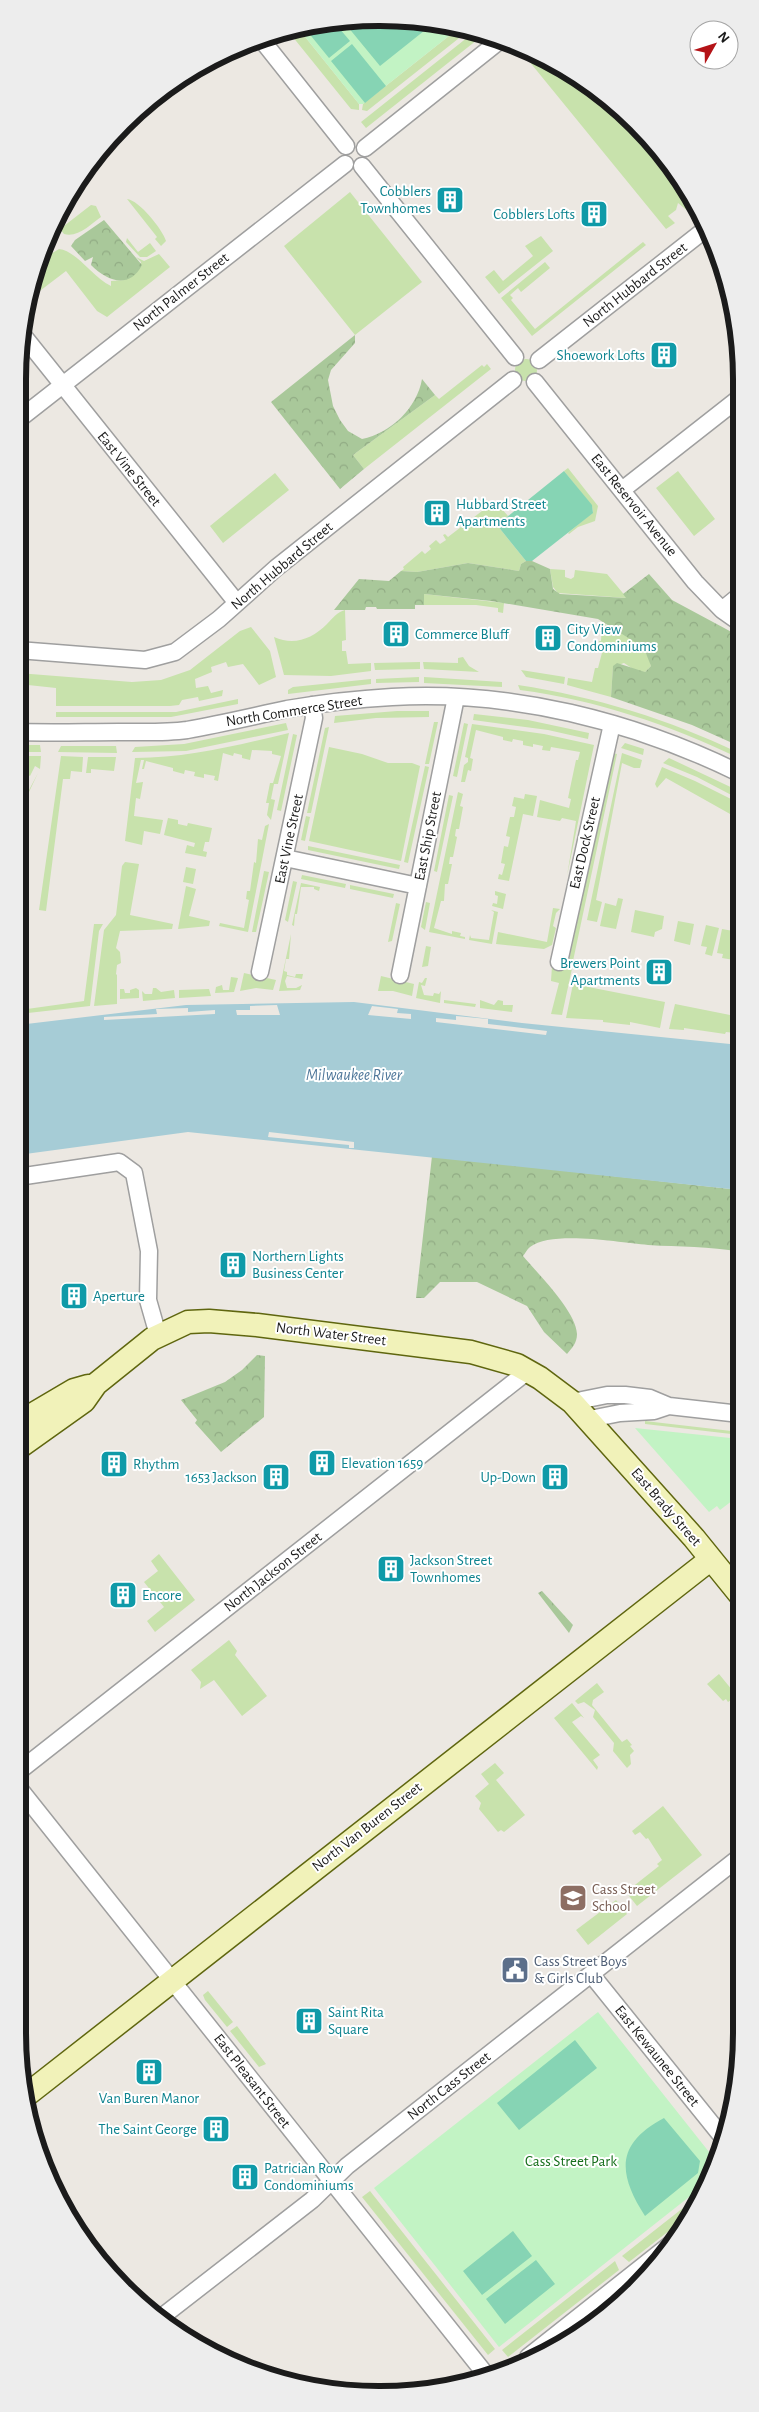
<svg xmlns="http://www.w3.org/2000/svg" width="759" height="2412" font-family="'Alegreya Sans',sans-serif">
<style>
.grass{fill:#c8e2ac}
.forest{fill:url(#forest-crowns)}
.park{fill:#c2f3c4}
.pitch{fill:#86d4b4}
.water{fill:#a6ccd6}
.pier{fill:#ece8e2}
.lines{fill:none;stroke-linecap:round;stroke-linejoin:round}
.minor-casing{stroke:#9f9f9f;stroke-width:19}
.secondary-casing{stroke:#5f660f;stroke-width:25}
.minor{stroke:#fff;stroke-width:16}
.secondary{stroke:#f1f2b9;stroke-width:22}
.labels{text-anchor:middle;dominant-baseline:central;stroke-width:4;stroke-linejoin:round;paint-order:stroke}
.culture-label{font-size:15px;fill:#0d838f;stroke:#fff;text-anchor:start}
.street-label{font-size:15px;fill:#1b1b1b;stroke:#fff}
.education-label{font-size:15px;fill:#785e54;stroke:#fff;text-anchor:start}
.service-label{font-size:15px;fill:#4e5e75;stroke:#fff;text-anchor:start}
.park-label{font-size:15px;fill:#156e1a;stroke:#fff}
.water-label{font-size:16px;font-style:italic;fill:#4f779a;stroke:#fff}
.rim{fill:none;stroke:#1b1b1b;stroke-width:6}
</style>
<defs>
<pattern id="forest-crowns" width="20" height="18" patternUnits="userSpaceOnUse" patternTransform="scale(1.25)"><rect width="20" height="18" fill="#a9c89a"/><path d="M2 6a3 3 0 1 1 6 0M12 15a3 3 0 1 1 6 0" fill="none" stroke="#91ab84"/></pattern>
</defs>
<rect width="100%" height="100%" fill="#ece8e2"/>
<path class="grass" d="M298 28 359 104V110L351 109 288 31Z
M459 28 468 31 367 111 362 110 363 104Z
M473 33 482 36 366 128 361 122Z
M527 53 560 66 636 124 695 207 689 212 678 203 676 210 668 216 675 223 666 229 524 55Z
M350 192 422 282 355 335 284 246Z
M127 199C139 200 163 230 166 241L161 246 155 239 157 237Z
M91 205 96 206 101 217C91 224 78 238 64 234L60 229Z
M541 236 553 251 499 294 485 277 494 270 503 281 533 256 525 246Z
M127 238 138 252 150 243 156 251 147 257H140L126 242Z
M643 242 646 245 532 336 501 298 545 262 550 268 521 292 518 288 510 295 513 298 511 300 535 329Z
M59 249C77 251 92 277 111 286V281L125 280 140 268 141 262 136 257 144 261 159 254 170 267 107 317 97 311 66 271 28 300 37 267 45 264 49 255Z
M515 370a11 11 0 1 1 22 0a11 11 0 1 1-22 0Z
M487 364 491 369 364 469 353 455 435 395 439 399 482 365 484 367Z
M568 468 598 506 595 521 578 527 569 534 568 533 593 512 592 506 564 471Z
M678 471 715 519 694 536 656 488Z
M275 473 289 490 223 543 210 526Z
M495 501 508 516 497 525 526 561 521 564 519 571 468 563 417 572 401 571 404 569 403 567 422 551 425 554 431 549 429 546 436 540 440 544 446 540 443 535 445 534 448 537Z
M550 569 565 570V577L571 579 574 577 575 570 607 574 627 598 558 593 553 587Z
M424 594 504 603 503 613 498 612V608L476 605H424Z
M345 610 346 640 342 641V651H346L348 664 371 663V671L331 676 284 675 274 637C294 646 312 639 327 624 333 618 337 612 345 610Z
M602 623C622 632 647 643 651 666L645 672 636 671 624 663 613 667 611 697 567 685 568 678 592 682 595 668H598L603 649 598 647 599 641H601Z
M251 627 270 651 276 677 259 685 243 664 228 667 226 662 211 667 212 672 195 679 196 688 208 686 211 693 223 690 222 696 199 701 198 697 182 700 179 705 170 706H56V688L28 685V680H24L23 684 18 683V673L132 682 161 680 190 670 240 631Z
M463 657 469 666 479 672 424 669 423 662 458 663V658Z
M420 662V669L375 670 374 663Z
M521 670 565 677 564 684 526 677Z
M419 677V682L376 683V679Z
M424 677 502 682V687L424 683Z
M371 679V684L288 694V690L293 687Z
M518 685C596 697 668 719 739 753V758C669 725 597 700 520 690Z
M238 699V704L171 717H56V712H176Z
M397 711H429V717L376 718 334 723 335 716Z
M474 714 528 720 589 733 588 739 548 730 473 720Z
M434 722H438L429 764H425Z
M286 723 288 730 186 751 132 752 135 747 184 744Z
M464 723 468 724 457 777 453 776Z
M472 724 544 734 594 745 567 876 576 821 562 818 560 821 537 817 540 800 569 808 571 799 568 798 576 760H578L580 752 551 747 550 751 542 750 543 746 533 744V747L523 745V741L513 739 512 742 503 740V737L476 730 470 758 473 759 471 771 468 770 465 782H461L464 765 468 762V758L465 757Z
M329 727 311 813H307L325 728Z
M289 733 278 784H274L271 799 275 800 271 820 267 815 269 803H266L270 783H273L281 756 272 754V751L252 750 250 760 242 758V755L234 753 233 756 223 753 218 781 214 780 215 776 204 774V778L194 776 195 772 185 770 184 774 173 771V768L146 761 144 769H142L144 760H141L136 783 143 782 140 799 136 798 134 816 163 820 160 834 144 831 142 845 125 841 135 758C188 758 238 745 289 733Z
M293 734 297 735 281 811 277 810Z
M625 743 644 749 643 755 621 748Z
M18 745H40L41 752H18Z
M61 746H116L117 753 58 752Z
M329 747 362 754 388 763H412L420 766 401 861 309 841Z
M613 753 617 754 573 961 569 960Z
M622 753 642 760 640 768H634L622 763 596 900 602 902 597 922 587 920Z
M18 756H41L40 769 35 766 30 776 23 772 18 783 29 790 38 773 29 792 18 791Z
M61 756 83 757 82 772 71 771 70 779H63L46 911 39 910Z
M88 757H116L114 771 91 769V773H86Z
M669 758 739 791V799L697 777 663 763Z
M425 766 429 767 408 863 404 862Z
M662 767 695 781 739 803V819L666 778 657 788 655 784Z
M458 792 463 794 460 806 463 807 459 829H456L455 836 457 837 453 857H450L449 864H452L448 884H445L444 901H441L434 928 452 934V931L461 933 460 936 465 937V939L429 932Z
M525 794 537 796 533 816 523 814 509 881 498 879 499 874 502 875 505 864 501 863 504 846 508 847 510 837 506 836 510 817H514L516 807 512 806 514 797 524 799Z
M449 795 453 796 437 872 434 871Z
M306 816 310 817 305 841 301 840Z
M168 818 178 820V824L187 826 188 823 212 828 209 842H205L203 851 207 852 206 857 185 853 187 845 194 847 195 843 164 835Z
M269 824 248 932 219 926 220 923 244 928 249 900 246 899 247 891H250L254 862 256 863 258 839 262 840 265 826Z
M308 846 400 865 399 869 308 850Z
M125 862 139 864 130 915 173 924 172 929 120 931 116 948 120 952 121 963 117 965 116 974 117 975V1004L94 1006 104 930 116 915 122 866Z
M186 867 196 869 193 884 183 882Z
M264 871 269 872 256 932H252Z
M302 875 346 884 345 888 301 879Z
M293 881 297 882 288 922 285 920Z
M301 883 320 887 319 891 314 889V887H301L297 914H295L294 926 292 925Z
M350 885 394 894 393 898 350 889Z
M186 886 196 889 189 916 210 921 209 926 178 929Z
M495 891 506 894 503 909 492 906 493 903 497 904 498 896 495 895Z
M618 898 623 899 616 929 600 926 605 903 616 906Z
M426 902 430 903 425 930 421 927Z
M396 903 400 904 392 941 388 942Z
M553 908 560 909 556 913 553 926 556 928 552 945 544 949 496 944 498 932 547 942Z
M491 910 498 912 492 944 469 940 470 935 471 938 489 940 494 912Z
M635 910 664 916 662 929 655 932 654 937 631 932Z
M678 921 694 924 690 945 674 941Z
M94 924H103L99 931 90 1006 28 1013 27 1009 84 1001Z
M706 925 719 928 712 956 705 954 707 947 701 946Z
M722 929 739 932 740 961 722 958 723 954 717 953Z
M291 934 289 959H286L284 971 287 972V975L295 977 296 974H303L302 979 287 976 285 981 287 988H296L302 985 300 990 279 991Z
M426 946 431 947 428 966 422 967Z
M569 963 573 964 562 1015 551 1014 559 983 551 981 552 966 568 968Z
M244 973 276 980 273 990 256 988 240 991Z
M381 976 414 984 412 996 393 991H378Z
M231 977 238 978 234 992 215 993 216 987 222 985 223 990H229Z
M425 978H427L425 986 421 985 424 995 433 996 434 993 439 994 441 991 440 1003 416 998 419 982 422 983Z
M573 984 665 1002 660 1028 630 1022V1025L603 1022V1020L566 1018Z
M136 988 139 990V998L120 999V989H124L125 993H130V990Z
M153 988H156L161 992 174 990 175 998 143 1001 142 991 145 994H152Z
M209 989 211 996 179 998V990Z
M444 1000 476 1004 475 1007 444 1003Z
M480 1000 494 1005 498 1000 503 1001V1005H513L512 1012 480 1008Z
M675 1004 740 1017V1036H735V1033L726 1032 725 1034 684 1028V1030L669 1029Z
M645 1421 740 1432V1435L645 1424Z
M159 1554 195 1600 155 1632 147 1621 164 1607 144 1582 158 1571 151 1561Z
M229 1640 237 1651 235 1655 267 1696 242 1716 214 1680 200 1689 201 1682 191 1670Z
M719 1674 737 1696 728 1702 726 1699 723 1701 707 1684Z
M597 1683 604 1692 593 1700 592 1705 622 1742 627 1739 632 1745 630 1746 634 1751 630 1755 631 1764 627 1768 613 1751 614 1743 593 1717 595 1710 584 1702 578 1704 575 1701Z
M572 1703 584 1718 581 1716 572 1722 600 1755 593 1760 598 1767 597 1770 554 1718Z
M495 1763 504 1773 496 1780 525 1815 504 1832 501 1830 498 1832 479 1809 481 1803 475 1796 489 1784 481 1774Z
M663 1806 702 1855 637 1906 626 1892 659 1866 657 1864 662 1860 648 1838 646 1839 640 1832 635 1835 632 1831Z
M616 1900 627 1914 588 1945 576 1930Z
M208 1991 233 2022 227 2027 205 2000 203 1995Z
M237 2026 266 2064 259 2067 230 2031Z
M370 2191 495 2349 488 2355 362 2197Z
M702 2193 692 2213 629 2262 622 2256Z
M615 2261 619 2270 508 2357 502 2350Z"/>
<path class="forest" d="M104 220 142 265C129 290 107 281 91 265L93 257 85 261 71 246 75 240Z
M355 335V343L331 370 328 380 333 406 340 420 348 431 362 439C391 433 417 408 422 379L435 395 353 455 364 469 340 489 271 402Z
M526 561H532L550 569 553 589 560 594 626 598 623 594 649 574 672 600 739 636V746L692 725 611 697 613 666 617 663 645 672 651 666 645 651 638 644 598 619 491 601 424 594V605H415V609H377L376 607H366L365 610H334L359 579 389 581 401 571 417 572 468 563 519 571 521 564Z
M432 1156 740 1190V1252C710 1246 679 1247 648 1245 620 1243 553 1230 530 1247 527 1249 525 1254 523 1256 538 1274 576 1311 577 1334 577 1343 572 1348 567 1354L544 1332 527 1306 477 1282H440L424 1298H416Z
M257 1355 265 1356 264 1417 221 1452 195 1423 197 1420 181 1400 225 1382 242 1370Z
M542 1591 573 1625 569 1633 538 1593Z"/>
<path class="park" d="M380 18 450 25 459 28 363 104H359L298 28 309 24Z
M635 1428 740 1439 741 1494 720 1510 717 1506 709 1512Z
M598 2012 717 2162 708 2182 499 2347 374 2188Z"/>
<path class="pitch" d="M380 18 434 23 380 66 343 21Z
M334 22 350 41 329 58 303 26Z
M352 44 386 86 365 103 331 61Z
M564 471 592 505 593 513 532 561H526L497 525Z
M575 2040 597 2068 519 2130 497 2103Z
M664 2118 700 2161 698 2173 645 2216C618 2174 615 2144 664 2118Z
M513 2231 532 2256 482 2295 463 2271Z
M536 2260 555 2284 505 2324 486 2299Z"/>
<path class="water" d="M354 1002 522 1023 740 1045V1190L188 1132 18 1155V1025L186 1005Z"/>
<path class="pier" d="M277 1005 280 1015H237L236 1010H250V1006Z
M372 1006 398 1009 397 1013 411 1014V1019L368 1015Z
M188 1008V1012L215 1010V1014L104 1020V1017L157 1014 156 1009Z
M456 1016 488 1019V1024L547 1031 546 1035 436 1022V1018L456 1020Z
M269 1132 354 1142V1148H349V1145L268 1137Z"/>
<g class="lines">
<defs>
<path id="minor" d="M261 39 346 146
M365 148 498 42
M362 166 515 357
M22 334 237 603
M539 360 707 228
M535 382 695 582 722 610 739 622
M18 420 345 164
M622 490 738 399
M722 610 739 596
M18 650 145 660 175 652 219 619 276 568 513 380
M18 732C52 733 85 732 119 732 142 732 165 733 187 730 221 724 254 716 287 709 322 703 357 699 392 697 511 690 633 721 739 773
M285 858 418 886
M559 962 612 724
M260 972 314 718 312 705
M400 975 456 697
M18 1177 119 1162 134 1173 149 1251 148 1300 158 1335
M572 1402 607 1395H625L650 1398 669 1406 740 1414
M590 1419 620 1413 654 1411 669 1406
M18 1772 528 1371
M18 1787 487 2376
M591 1974 724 2139
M159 2319 312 2200 347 2166 741 1856
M528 2357 672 2243"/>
<path id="secondary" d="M18 1423 74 1390 88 1386
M18 1448 84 1401 96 1384 152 1339 188 1322 209 1321 257 1325 471 1352 517 1365 540 1378 572 1402 694 1538 741 1596
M24 2097 711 1559"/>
</defs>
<use href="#minor" class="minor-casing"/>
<use href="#secondary" class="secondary-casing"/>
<use href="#minor" class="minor"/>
<use href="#secondary" class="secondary"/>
</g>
<defs>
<symbol id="building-square" viewBox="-11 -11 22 22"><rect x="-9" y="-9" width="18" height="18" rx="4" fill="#0f9aa8" stroke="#fff"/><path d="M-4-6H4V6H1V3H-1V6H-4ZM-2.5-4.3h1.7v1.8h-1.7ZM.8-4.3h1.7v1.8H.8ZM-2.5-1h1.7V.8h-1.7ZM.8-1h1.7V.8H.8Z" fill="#fff"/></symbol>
<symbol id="school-square" viewBox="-11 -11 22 22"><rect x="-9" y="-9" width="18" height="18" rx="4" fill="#8d6e63" stroke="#fff"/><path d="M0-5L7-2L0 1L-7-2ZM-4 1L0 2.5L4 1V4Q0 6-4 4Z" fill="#fff"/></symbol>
<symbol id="civic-square" viewBox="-11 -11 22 22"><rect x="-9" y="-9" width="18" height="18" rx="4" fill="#5c6f8a" stroke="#fff"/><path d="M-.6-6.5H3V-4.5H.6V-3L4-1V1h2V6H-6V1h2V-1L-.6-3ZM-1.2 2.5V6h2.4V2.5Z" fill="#fff"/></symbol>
</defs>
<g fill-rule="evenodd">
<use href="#building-square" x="434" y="184" width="32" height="32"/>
<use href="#building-square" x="578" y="198" width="32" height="32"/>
<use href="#building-square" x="648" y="339" width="32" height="32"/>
<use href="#building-square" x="421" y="497" width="32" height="32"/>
<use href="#building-square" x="380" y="618" width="32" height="32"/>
<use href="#building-square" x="532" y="622" width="32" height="32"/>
<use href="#building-square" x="643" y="956" width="32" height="32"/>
<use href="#building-square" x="217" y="1249" width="32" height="32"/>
<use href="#building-square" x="58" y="1280" width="32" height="32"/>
<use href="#building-square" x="306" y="1447" width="32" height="32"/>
<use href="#building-square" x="98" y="1448" width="32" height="32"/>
<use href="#building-square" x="260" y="1461" width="32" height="32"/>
<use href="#building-square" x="539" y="1461" width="32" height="32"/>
<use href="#building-square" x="375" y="1553" width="32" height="32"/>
<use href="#building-square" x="107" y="1579" width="32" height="32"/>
<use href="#school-square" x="557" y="1882" width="32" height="32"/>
<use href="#civic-square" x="499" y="1954" width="32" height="32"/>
<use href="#building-square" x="293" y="2005" width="32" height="32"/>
<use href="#building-square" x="133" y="2056" width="32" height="32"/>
<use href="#building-square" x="200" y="2113" width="32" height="32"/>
<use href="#building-square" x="229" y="2161" width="32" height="32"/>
</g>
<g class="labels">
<g class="culture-label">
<text x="431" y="191" text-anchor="end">Cobblers<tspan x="431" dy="17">Townhomes</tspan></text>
<text x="575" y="214" text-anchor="end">Cobblers Lofts</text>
<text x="645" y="355" text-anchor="end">Shoework Lofts</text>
<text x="456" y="504">Hubbard Street<tspan x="456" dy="17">Apartments</tspan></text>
<text x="567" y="629">City View<tspan x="567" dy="17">Condominiums</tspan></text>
<text x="415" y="634">Commerce Bluff</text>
<text x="640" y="963" text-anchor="end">Brewers Point<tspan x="640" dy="17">Apartments</tspan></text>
<text x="252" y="1256">Northern Lights<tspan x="252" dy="17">Business Center</tspan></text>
<text x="93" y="1296">Aperture</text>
<text x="341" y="1463">Elevation 1659</text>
<text x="133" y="1464">Rhythm</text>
<text x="257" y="1477" text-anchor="end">1653 Jackson</text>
<text x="536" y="1477" text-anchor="end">Up-Down</text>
<text x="410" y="1560">Jackson Street<tspan x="410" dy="17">Townhomes</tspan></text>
<text x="142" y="1595">Encore</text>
<text x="328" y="2012">Saint Rita<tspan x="328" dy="17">Square</tspan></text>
<text x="149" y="2098" text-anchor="middle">Van Buren Manor</text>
<text x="197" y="2129" text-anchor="end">The Saint George</text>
<text x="264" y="2168">Patrician Row<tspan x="264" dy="17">Condominiums</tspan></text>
</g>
<g class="street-label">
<text transform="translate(635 285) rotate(-38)">North Hubbard Street</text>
<text transform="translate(181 292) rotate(-38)">North Palmer Street</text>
<text transform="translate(129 469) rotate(51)">East Vine Street</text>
<text transform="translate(634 505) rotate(51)">East Reservoir Avenue</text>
<text transform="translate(282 566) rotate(-40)">North Hubbard Street</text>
<text transform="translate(294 711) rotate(-9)">North Commerce Street</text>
<text transform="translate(428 836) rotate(-79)">East Ship Street</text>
<text transform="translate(289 839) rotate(-78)">East Vine Street</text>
<text transform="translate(585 843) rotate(-77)">East Dock Street</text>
<text transform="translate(331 1334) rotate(7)">North Water Street</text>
<text transform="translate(666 1507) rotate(49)">East Brady Street</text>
<text transform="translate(273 1572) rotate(-38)">North Jackson Street</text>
<text transform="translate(367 1827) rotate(-38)">North Van Buren Street</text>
<text transform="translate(657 2056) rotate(51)">East Kewaunee Street</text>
<text transform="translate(252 2081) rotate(52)">East Pleasant Street</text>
<text transform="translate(449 2086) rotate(-38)">North Cass Street</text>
</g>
<g class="education-label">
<text x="592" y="1889">Cass Street<tspan x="592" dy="17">School</tspan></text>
</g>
<g class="service-label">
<text x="534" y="1961">Cass Street Boys<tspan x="534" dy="17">&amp; Girls Club</tspan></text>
</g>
<g class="park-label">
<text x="571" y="2161">Cass Street Park</text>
</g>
<g class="water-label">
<text x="354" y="1075">Milwaukee River</text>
</g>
</g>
<path d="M0 0H759V2412H0ZM379 26H380A353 353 0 0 1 733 379V2033A353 353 0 0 1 380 2386H379A353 353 0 0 1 26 2033V379A353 353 0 0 1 379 26Z" fill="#ededed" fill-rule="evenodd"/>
<path class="rim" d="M379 26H380A353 353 0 0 1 733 379V2033A353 353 0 0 1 380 2386H379A353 353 0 0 1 26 2033V379A353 353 0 0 1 379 26Z"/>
<g transform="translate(714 45) rotate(51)"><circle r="24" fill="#ffffff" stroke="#a4a4a4"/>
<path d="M0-4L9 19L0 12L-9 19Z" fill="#b41317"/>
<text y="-8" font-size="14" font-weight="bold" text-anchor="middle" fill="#1b1b1b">N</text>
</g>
</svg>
